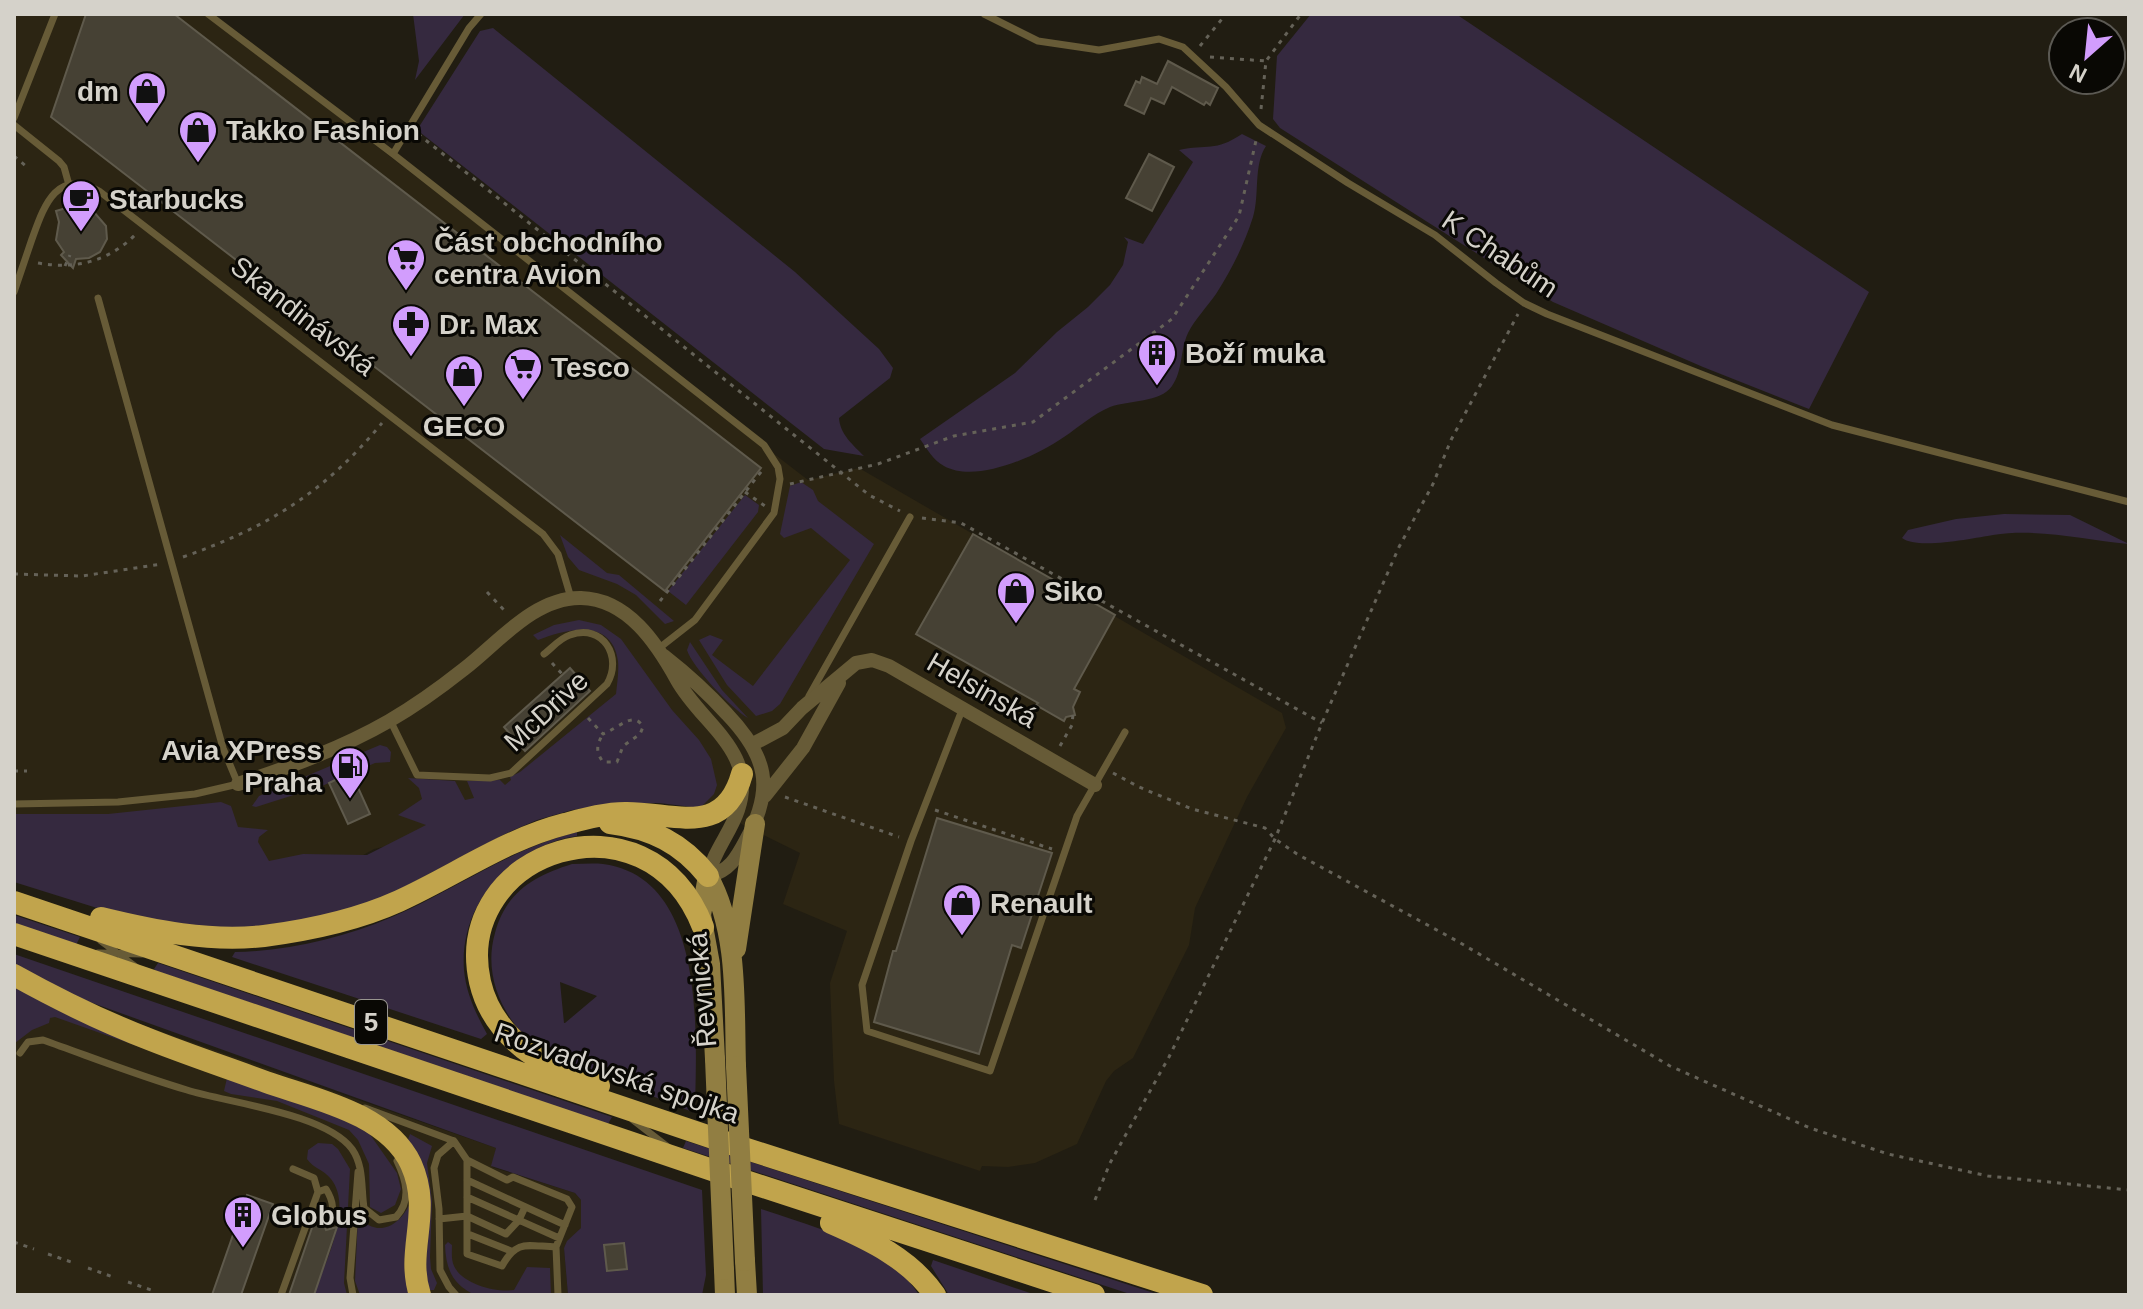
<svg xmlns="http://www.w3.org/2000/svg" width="2143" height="1309" font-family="Helvetica,sans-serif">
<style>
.built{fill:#2c2513}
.green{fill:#35293f;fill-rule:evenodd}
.building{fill:#464134;stroke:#5f5a4c;stroke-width:2}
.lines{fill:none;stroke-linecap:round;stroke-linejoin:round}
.path{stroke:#656258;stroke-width:3;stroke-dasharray:4 6;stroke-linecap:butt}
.service{stroke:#675b37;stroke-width:7}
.minor{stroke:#675b37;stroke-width:14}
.secondary{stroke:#917e42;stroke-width:20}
.trunk{stroke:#c1a44c;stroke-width:22}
.secondary-bridge{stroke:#917e42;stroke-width:20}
.labels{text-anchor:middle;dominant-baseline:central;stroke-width:6;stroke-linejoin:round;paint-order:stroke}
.shield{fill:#090804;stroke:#98958f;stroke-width:2}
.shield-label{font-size:26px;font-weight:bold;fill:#d5d2ca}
.poi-label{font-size:28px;font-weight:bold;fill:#d5d2ca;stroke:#090804;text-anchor:start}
.street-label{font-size:28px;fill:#d5d2ca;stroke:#090804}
</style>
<rect width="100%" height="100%" fill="#211d12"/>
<path class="built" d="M14 14H206L808 480 859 468 1282 713 1286 728 1247 797 1195 908 1189 945 1133 1058 1114 1071 1106 1081 1077 1144 1035 1163 1008 1167 982 1166 980 1171 839 1124 834 1081 830 983 847 931 783 904 800 853 697 802 589 799 374 849 345 865 14 858Z
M14 976 102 1011 496 1148 492 1167 575 1193 581 1200V1228L564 1248 568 1295H14Z"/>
<path class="green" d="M413 14H465L415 80 419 61Z
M1311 14H1456L1869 292 1809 409 1703 367 1553 302 1280 128 1273 119 1277 56Z
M493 28 795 272 879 349 893 368 890 378 839 418C840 434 853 445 864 456L824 449 417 130 480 31Z
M1242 134 1266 146C1253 166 1260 194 1253 217 1244 245 1232 269 1216 294 1207 307 1195 319 1188 333 1180 350 1183 371 1172 386 1160 403 1129 400 1110 407 1093 414 1079 427 1064 437 1037 456 976 484 944 466 933 460 927 449 920 439L1015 373 1057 332 1088 307 1110 285 1123 265 1128 242 1124 237 1143 244 1193 162 1179 150C1207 144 1215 152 1242 134Z
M801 482 813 490 818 501 874 544 780 704 772 711 756 716 727 685 699 640 710 635 723 640 712 655 753 686 850 560 811 528 784 538 780 534 790 486Z
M745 495 759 505 758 512 686 605 668 591Z
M2004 514 2070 515 2129 544C2083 540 2040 528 1993 535 1974 538 1917 550 1902 538L1908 530 1956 519Z
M560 535 607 573 619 575 674 621 665 624 636 595 617 584 579 570 568 557Z
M579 620 601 625 621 639 672 710 699 740 711 759 717 785 714 794 700 808 659 803H619L572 810 537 820 507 833 389 895 333 916 228 930 129 918 14 882V814H108L221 802 231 806 238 827 268 830 259 837 258 842 269 861 303 854 367 855 426 825 398 815 422 799 419 788 408 778 455 781 465 800 474 798 467 781 500 780 505 785 511 780 510 777 520 772 616 694C617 684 619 672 618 661 612 617 566 629 538 640L533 635 554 625Z
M690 642 722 690 748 718C732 709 692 667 687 650Z
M380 745 387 747 391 752 390 762 375 763 322 786 256 807 252 806 259 796Z
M577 832V836C512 846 459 902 464 970 466 993 476 1014 487 1034L481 1039 232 957 235 952C288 951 343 938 392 917 455 890 509 849 577 832Z
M572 864C582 864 593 863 603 864 708 878 696 1037 695 1113 659 1099 623 1084 587 1070 573 1064 554 1060 542 1051 505 1024 482 978 495 933 506 892 534 876 572 864ZM560 982 597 996 565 1023H564Z
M14 915 80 937 76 945 14 923Z
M14 954 702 1190 706 1275 702 1295H568L564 1248 567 1241 581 1228V1200L575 1193 491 1166 496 1148 62 992 14 967Z
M158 963 612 1117 608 1124 156 971 154 969Z
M14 983 319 1106 369 1133 397 1173 401 1189 395 1205 381 1213 370 1207 369 1164 358 1140 349 1130 277 1101 231 1094 224 1091 227 1078 55 1017 50 1018 49 1023 32 1030 15 1043Z
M410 1134 432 1146 427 1163 432 1201 430 1257 431 1269 437 1283 434 1290H426L406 1145Z
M686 1141 1160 1295H1133L683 1148Z
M318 1143 332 1144 338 1149 350 1169 344 1283 347 1295H314C324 1264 354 1208 331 1179 324 1170 313 1168 307 1159L308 1150Z
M410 1203 411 1295H360L355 1281 358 1216C377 1239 400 1226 410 1203Z
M761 1209C813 1227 888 1245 919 1295H763Z
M448 1242 452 1245C452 1252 451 1259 454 1266 462 1284 496 1293 514 1290L527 1267 550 1268 551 1295H475C452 1284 446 1269 445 1245Z
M933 1260 1036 1295H949L931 1266Z"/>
<path class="building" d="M86 14H174L761 468 665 591 51 117Z
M1168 61 1218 88 1210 105 1206 102 1204 105 1172 87 1164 104 1151 98 1144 114 1125 105 1136 81 1140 83 1142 77 1157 84Z
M1149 154 1174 167 1152 211 1126 198Z
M90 201 93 211 106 226 107 239 100 252 89 258 76 259 73 268 61 255 64 252 56 240 59 222 56 211Z
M973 534 1115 615 1074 689 1080 692 1073 707 1075 715 1066 717 1064 721 1036 705 1038 703 916 634Z
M570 668 590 691 525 751 504 727Z
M351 772 370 814 348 824 329 783Z
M937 818 1052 853 1021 948 1012 945 979 1054 874 1022 893 951H896Z
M247 1195 273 1204 241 1295H212Z
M315 1219 323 1222 326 1230 337 1227 314 1295H289Z
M624 1243 627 1269 607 1271 604 1245Z"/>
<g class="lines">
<path class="path" d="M1200 46 1226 14
M1210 57 1266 61
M1261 109 1266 61 1301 14
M418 134 869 495 900 511
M14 156 27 167
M38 263C76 270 110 261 137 233
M65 266 70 255
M239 278 243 273
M287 315 291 310
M790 484 878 464 954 436 1033 422 1172 319 1239 216 1257 136
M745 492 765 506
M922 518 961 523 1322 723
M183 557C268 527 324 493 382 423
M14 574 82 576 162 564
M487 592 504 610
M660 601 764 468
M552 663 563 675
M588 718 603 734C619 728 634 710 643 727L640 734 623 746 617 762H603C595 751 597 744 603 734
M1060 746 1072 725 1073 714
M14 771H27
M1113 773 1139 787 1192 809 1265 828 1275 839 1297 854 1457 941 1670 1066 1810 1128 1888 1154 1988 1176 2129 1190
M785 797 899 837
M935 810 1052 849
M1095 1200 1110 1163 1169 1057 1275 839 1322 723 1399 547 1433 484 1451 440 1518 314
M14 1242 34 1249
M48 1254 74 1263
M88 1268 113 1277
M128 1282 154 1291"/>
<path class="service" d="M208 14 393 154 764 445 778 467 780 479 774 513 695 620 658 649
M984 14 1038 41 1099 50 1159 39 1183 47 1226 87 1259 125 1348 183 1435 235 1496 283 1524 303 1547 314 1832 425 2129 502
M14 118 55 14
M14 125 59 161 64 167 69 185
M393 154 469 28 481 14
M14 292C20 274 26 257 32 239 44 206 56 168 99 191L543 534 558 554 571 598
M809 696 910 517
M962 710 911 841 862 985 867 1031 990 1071 1077 816 1125 732
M390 720 417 775 490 778 511 773 607 684C623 657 603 623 570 635 560 638 552 648 544 654
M14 804 118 802 195 794 238 784 223 748 98 298
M101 941 136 967
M98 953 142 954
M20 1053 28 1042 43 1040C91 1057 139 1076 187 1090 228 1103 325 1113 352 1149 364 1166 361 1188 364 1208L379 1220 396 1217C412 1200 406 1180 397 1161
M365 1108 454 1141 467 1160 507 1180 513 1177 567 1199 572 1207 556 1247 558 1295
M633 1120 668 1147
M454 1141 438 1155 434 1168 439 1209 440 1270 449 1287 456 1295
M467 1160V1254L502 1266C517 1239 527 1246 556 1247
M467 1180 565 1225
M318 1192 326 1189C334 1202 334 1210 329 1224
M467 1197 559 1238
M439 1219 467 1216 506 1234 519 1220 525 1207
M468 1234 511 1251
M281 1295 318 1192 314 1178 293 1169
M353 1295 350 1278 358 1172"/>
<path class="minor" d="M753 744 783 728 802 708 856 663 872 660 889 666 1095 785
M238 784C290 767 342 748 389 721 415 706 440 688 464 669 497 644 534 597 581 598 628 599 657 644 677 680 702 725 758 751 738 810 730 834 714 850 708 876 729 872 737 857 746 840 775 788 767 756 727 714 707 692 687 674 664 656
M765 796 803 748 839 683"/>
<path class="secondary" d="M708 876C739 931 734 1004 736 1066
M708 876 701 915 710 964 715 1059
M736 949 755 824
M745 1261 747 1295
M724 1270 725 1295"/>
<path class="trunk" d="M610 823C651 828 682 843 708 876
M14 902 728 1143 1202 1295
M101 918C154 931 209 942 264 936 310 930 357 920 399 901 454 876 506 839 565 824 584 819 605 813 625 813 673 812 724 839 742 774
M14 934 721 1173 1094 1295
M14 975C59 1000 104 1022 151 1040 189 1055 228 1068 266 1082 314 1099 387 1113 411 1164 433 1213 405 1249 420 1295
M599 1086C573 1074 545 1065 523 1048 502 1031 486 1008 480 982 451 851 647 784 703 927
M831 1223C870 1240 910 1259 935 1295"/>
<path class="secondary-bridge" d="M715 1059 724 1270
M736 1066 745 1261"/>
</g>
<defs>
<symbol id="shop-pin" viewBox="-11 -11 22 30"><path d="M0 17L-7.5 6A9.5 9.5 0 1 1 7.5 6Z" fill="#d29dfd" stroke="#090804"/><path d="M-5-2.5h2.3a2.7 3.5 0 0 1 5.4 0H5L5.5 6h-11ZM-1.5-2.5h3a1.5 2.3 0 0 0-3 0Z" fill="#111"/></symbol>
<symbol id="cafe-pin" viewBox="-11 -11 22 30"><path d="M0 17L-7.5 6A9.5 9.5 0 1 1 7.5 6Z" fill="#d29dfd" stroke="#090804"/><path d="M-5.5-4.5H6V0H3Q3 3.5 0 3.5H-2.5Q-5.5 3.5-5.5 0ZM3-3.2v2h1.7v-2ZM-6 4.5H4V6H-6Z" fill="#111"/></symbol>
<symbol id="supermarket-pin" viewBox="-11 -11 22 30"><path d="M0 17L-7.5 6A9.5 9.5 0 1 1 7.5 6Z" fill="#d29dfd" stroke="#090804"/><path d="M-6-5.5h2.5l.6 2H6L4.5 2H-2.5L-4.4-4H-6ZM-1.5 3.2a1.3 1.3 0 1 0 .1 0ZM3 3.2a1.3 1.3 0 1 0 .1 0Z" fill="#111"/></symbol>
<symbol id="pharmacy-pin" viewBox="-11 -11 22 30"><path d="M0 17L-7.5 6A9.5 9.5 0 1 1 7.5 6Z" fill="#d29dfd" stroke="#090804"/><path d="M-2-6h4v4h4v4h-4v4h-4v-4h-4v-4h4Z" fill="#111"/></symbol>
<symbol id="building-pin" viewBox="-11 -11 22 30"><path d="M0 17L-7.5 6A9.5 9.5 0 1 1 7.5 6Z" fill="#d29dfd" stroke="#090804"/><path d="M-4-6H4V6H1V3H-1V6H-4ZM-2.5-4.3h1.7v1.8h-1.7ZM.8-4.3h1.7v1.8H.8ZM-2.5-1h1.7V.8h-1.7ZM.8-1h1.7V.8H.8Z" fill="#111"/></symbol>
<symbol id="fuel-pin" viewBox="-11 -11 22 30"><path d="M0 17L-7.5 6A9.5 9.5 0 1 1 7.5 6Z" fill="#d29dfd" stroke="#090804"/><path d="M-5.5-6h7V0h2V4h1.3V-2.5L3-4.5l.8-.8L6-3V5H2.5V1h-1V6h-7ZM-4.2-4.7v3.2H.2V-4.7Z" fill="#111"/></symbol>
</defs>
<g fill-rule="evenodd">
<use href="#shop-pin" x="125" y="69" width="44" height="60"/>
<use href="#shop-pin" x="176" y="108" width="44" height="60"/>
<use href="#cafe-pin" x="59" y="177" width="44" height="60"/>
<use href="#supermarket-pin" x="384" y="236" width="44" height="60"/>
<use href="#pharmacy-pin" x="389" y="302" width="44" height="60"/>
<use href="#building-pin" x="1135" y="331" width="44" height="60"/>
<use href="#supermarket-pin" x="501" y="345" width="44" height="60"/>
<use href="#shop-pin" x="442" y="352" width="44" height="60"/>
<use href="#shop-pin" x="994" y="569" width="44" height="60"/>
<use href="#fuel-pin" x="328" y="744" width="44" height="60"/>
<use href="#shop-pin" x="940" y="881" width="44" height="60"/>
<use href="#building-pin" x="221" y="1193" width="44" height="60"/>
</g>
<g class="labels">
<rect class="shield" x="355" y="1000" width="32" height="44" rx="6"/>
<g class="shield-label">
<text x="371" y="1022">5</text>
</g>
<g class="poi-label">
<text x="119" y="91" text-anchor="end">dm</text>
<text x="226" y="130">Takko Fashion</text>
<text x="109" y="199">Starbucks</text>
<text x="434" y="242">Část obchodního<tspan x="434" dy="32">centra Avion</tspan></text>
<text x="439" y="324">Dr. Max</text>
<text x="1185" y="353">Boží muka</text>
<text x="551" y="367">Tesco</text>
<text x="464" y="426" text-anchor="middle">GECO</text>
<text x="1044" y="591">Siko</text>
<text x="322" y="750" text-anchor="end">Avia XPress<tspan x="322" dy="32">Praha</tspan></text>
<text x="990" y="903">Renault</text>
<text x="271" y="1215">Globus</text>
</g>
<g class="street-label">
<text transform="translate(1500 254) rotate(34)">K Chabům</text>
<text transform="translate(303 316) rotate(38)">Skandinávská</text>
<text transform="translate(982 690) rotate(30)">Helsinská</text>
<text transform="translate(546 711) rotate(-43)">McDrive</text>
<text transform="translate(702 990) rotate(-95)">Řevnická</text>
<text transform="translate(617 1073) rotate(19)">Rozvadovská spojka</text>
</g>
</g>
<rect width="2143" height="1309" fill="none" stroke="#d5d2ca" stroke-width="32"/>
<g transform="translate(2087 56) rotate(207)"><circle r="38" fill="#090804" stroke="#5b5953" stroke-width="2"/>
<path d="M0-6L14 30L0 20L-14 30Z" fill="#d29dfd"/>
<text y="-12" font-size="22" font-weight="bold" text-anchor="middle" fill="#d5d2ca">N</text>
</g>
</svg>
